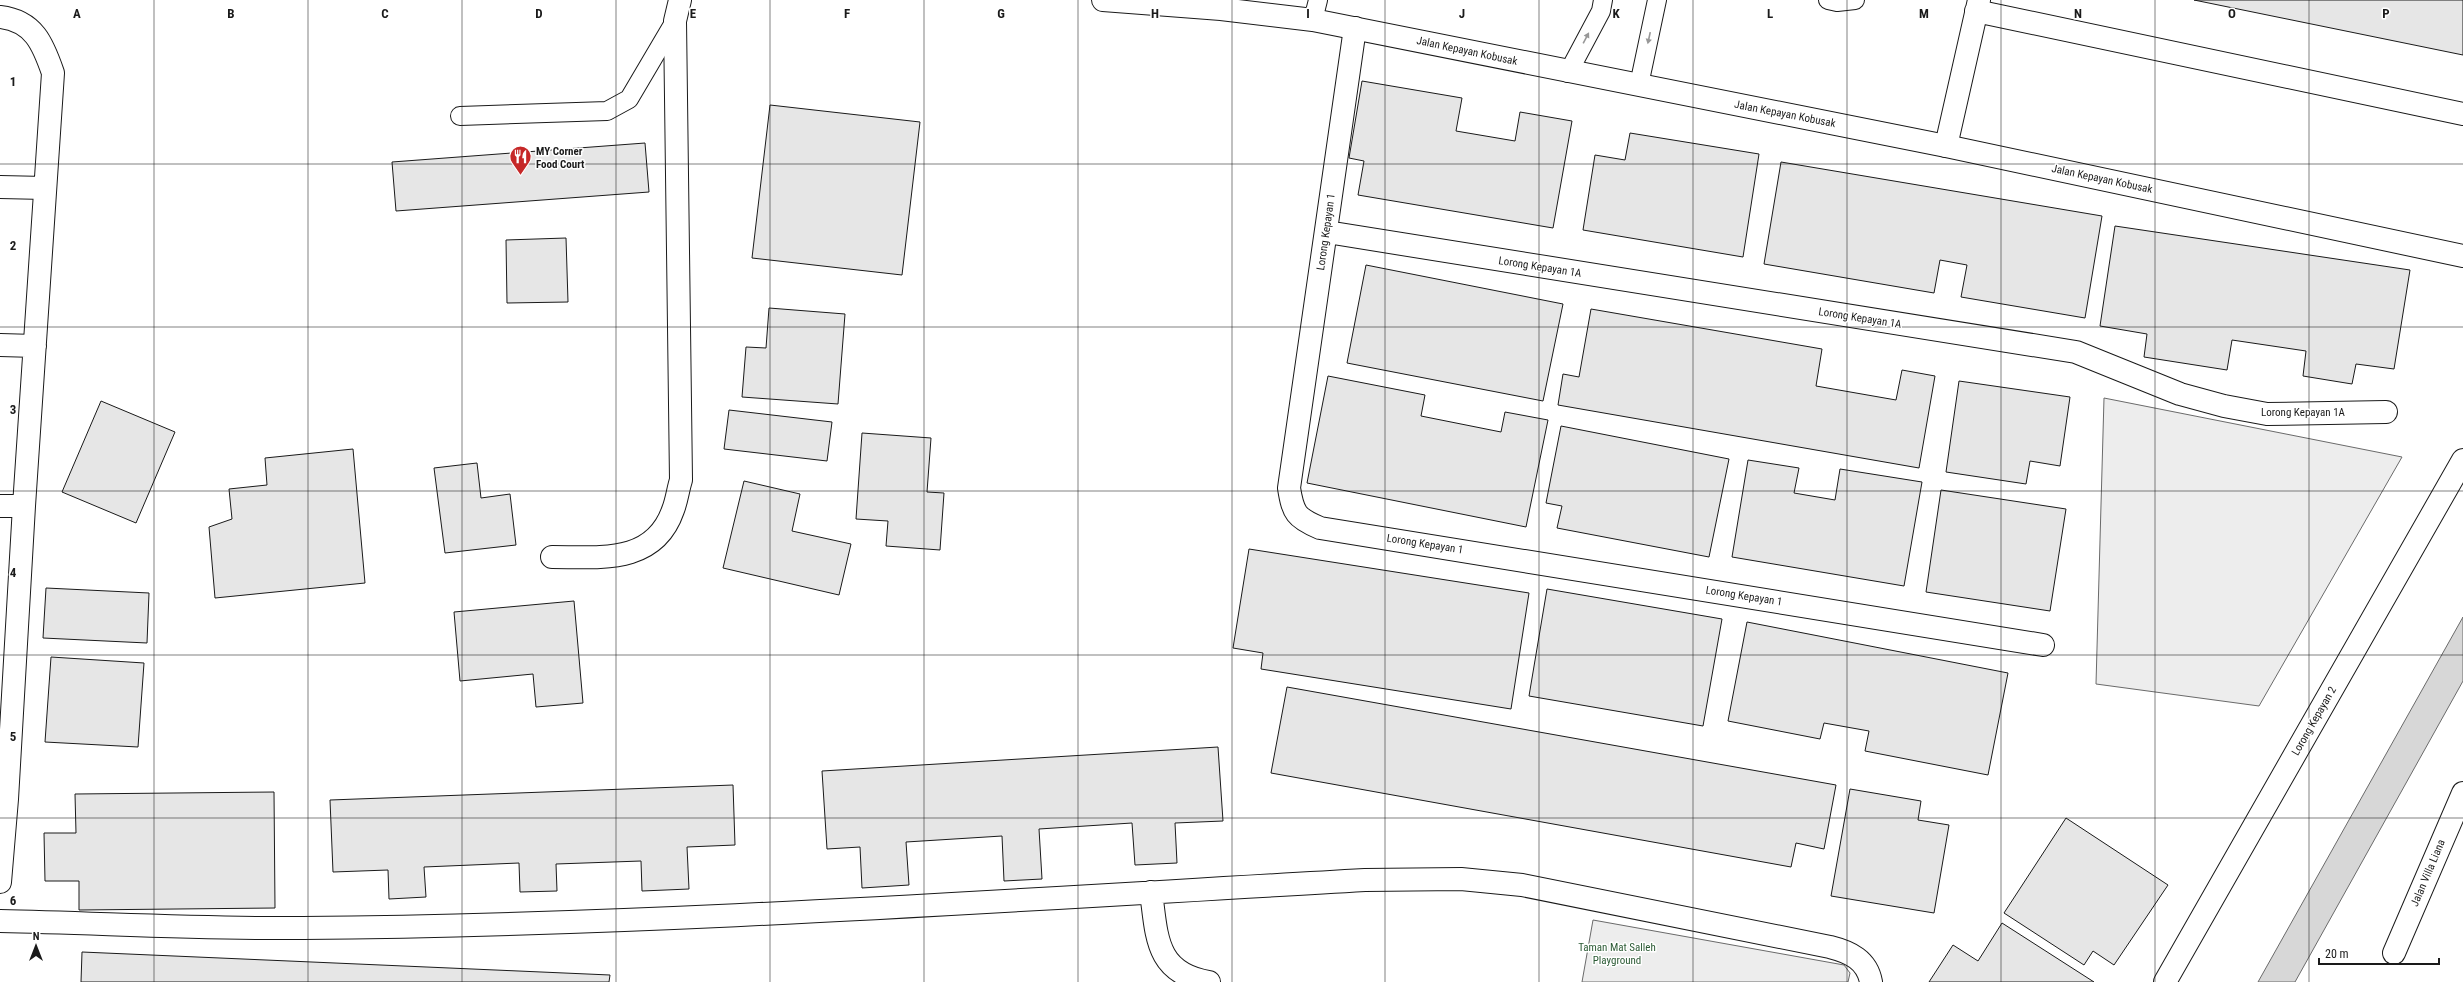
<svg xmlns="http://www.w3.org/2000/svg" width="2463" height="982" font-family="'Roboto Condensed',sans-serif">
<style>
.built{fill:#ededed;stroke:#6a6a6a}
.water{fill:#d7d7d7;stroke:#6a6a6a}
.building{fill:#e6e6e6;stroke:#1a1a1a}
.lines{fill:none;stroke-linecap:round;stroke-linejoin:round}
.lane-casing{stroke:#1a1a1a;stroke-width:20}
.street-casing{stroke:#1a1a1a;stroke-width:24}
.secondary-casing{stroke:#1a1a1a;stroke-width:24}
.lane{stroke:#fff;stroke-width:18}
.street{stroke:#fff;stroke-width:22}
.secondary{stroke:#fff;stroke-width:22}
.oneway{fill:#989898}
.grid{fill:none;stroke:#1a1a1a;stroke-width:1;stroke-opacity:0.55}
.labels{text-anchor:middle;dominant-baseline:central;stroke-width:3;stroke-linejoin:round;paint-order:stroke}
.street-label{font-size:11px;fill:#1a1a1a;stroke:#fff}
.poi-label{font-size:11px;font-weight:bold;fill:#1a1a1a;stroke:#fff;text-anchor:start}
.park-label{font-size:11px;fill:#2b5a34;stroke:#fff}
.grid-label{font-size:13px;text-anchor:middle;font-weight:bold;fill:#1a1a1a;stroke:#fff;stroke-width:3;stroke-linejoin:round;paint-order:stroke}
</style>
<rect width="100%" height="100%" fill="#fff"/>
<path class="built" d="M2104 398 2402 457 2259 706 2096 684Z
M1593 920 1844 965 1850 973 1848 982H1582Z"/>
<path class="water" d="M2463 617V681L2295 982H2258Z"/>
<path class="building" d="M2194 0H2463V55Z
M1362 81 1462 98 1456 131 1515 141 1520 112 1572 121 1553 228 1358 195 1364 161 1349 158Z
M770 105 920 122 902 275 752 258Z
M1630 133 1759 154 1743 257 1583 230 1595 155 1625 160Z
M645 143 649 192 396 211 392 162Z
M1781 162 2102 216 2085 318 1961 297 1967 265 1940 260 1934 293 1764 264Z
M2115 226 2410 270 2394 369 2356 364 2352 384 2303 376 2306 351 2232 340 2227 370 2144 357 2147 334 2100 326Z
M566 238 568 302 507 303 506 240Z
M1366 265 1563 304 1543 401 1347 363Z
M769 308 845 314 838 404 742 397 746 347 766 348Z
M1591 309 1822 349 1816 386 1896 400 1902 370 1935 376 1919 468 1558 405 1563 374 1579 377Z
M1328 376 1425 395 1421 416 1501 432 1505 412 1548 420 1526 527 1307 483Z
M1959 381 2070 397 2060 466 2030 461 2026 484 1946 472Z
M101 401 175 432 136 523 62 492Z
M729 410 832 422 827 461 724 449Z
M1561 426 1729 459 1709 557 1557 528 1562 506 1546 503Z
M862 433 931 438 927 492 944 493 940 550 886 546 888 521 856 519Z
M353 449 365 583 215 598 209 527 232 519 229 489 267 485 265 458Z
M1748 460 1799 468 1794 493 1835 500 1840 469 1922 482 1904 586 1732 557Z
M477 463 481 498 510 494 516 545 445 553 434 468Z
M744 481 800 494 792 531 851 544 839 595 723 568Z
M1941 490 2066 509 2050 611 1926 592Z
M1249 549 1529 593 1511 709 1261 669 1263 653 1233 648Z
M46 588 149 593 147 643 43 638Z
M1547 589 1722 619 1703 726 1529 696Z
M574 601 583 703 536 707 533 674 460 681 454 612Z
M1747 622 2008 673 1988 775 1865 751 1869 731 1824 723 1820 739 1728 721Z
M51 657 144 663 138 747 45 742Z
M1287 687 1836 785 1824 849 1796 843 1791 867 1271 773Z
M1218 747 1223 821 1175 823 1177 863 1135 865 1132 823 1039 829 1042 879 1004 881 1002 836 906 842 909 885 862 888 860 847 827 849 822 771Z
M733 785 735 845 687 847 689 889 642 891 641 861 556 864 557 891 520 892 519 863 424 867 426 897 389 899 388 870 333 872 330 800Z
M1850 789 1921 801 1918 820 1949 825 1934 913 1831 896Z
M274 792 275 908 79 910V881H45L44 833H76L75 794Z
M2066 818 2168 885 2114 965 2093 951 2084 965 2004 913Z
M2002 923 2094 982H1929L1953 945 1978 961Z
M82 952 610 975 609 982H81Z"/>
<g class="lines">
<defs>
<path id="lane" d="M1828 0 1837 2 1855 0
M1313 20 1318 0
M1568 73 1601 11 1603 0
M1639 85 1657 0
M460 116 607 111 629 99 675 21"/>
<path id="street" d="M1976 11 2463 114
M0 17C34 21 43 44 53 73L24 506 7 799 0 882
M1355 28 1289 488C1293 513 1296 518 1320 528L2043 645
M1946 146 1979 0
M0 187 45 188
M1327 232 2076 352 2180 394 2224 406 2267 414 2386 412
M0 345 35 346
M0 506H24
M552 557C599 557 654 565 673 510 677 500 678 489 681 480L675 21 680 0
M1151 892C1157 936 1155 973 1209 982
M0 921C100 923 201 929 302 928 657 925 1011 900 1365 880L1461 879 1522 885 1830 947C1850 952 1867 960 1871 982
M2394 953 2463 793
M2165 982 2463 460"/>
<path id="secondary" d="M1103 0 1221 9 1313 20 1946 146 2463 256"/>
</defs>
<use href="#lane" class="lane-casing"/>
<use href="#street" class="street-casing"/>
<use href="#secondary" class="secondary-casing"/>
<use href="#lane" class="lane"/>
<use href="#street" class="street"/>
<use href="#secondary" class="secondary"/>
</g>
<defs><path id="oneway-solid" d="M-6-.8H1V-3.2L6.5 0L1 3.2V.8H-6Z"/></defs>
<g class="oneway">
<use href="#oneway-solid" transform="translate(1586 38) rotate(-62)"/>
<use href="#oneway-solid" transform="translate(1649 38) rotate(102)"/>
</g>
<path class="grid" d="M154 0V982M308 0V982M462 0V982M616 0V982M770 0V982M924 0V982M1078 0V982M1232 0V982M1385 0V982M1539 0V982M1693 0V982M1847 0V982M2001 0V982M2155 0V982M2309 0V982M0 164H2463M0 327H2463M0 491H2463M0 655H2463M0 818H2463"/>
<defs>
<symbol id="restaurant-pin" viewBox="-11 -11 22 30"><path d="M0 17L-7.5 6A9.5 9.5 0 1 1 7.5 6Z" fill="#c62828" stroke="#fff"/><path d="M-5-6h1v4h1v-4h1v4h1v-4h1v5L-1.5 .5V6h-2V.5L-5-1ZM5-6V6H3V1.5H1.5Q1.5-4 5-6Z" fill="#fff"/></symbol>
</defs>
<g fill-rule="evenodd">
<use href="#restaurant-pin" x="508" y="144" width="25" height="34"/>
</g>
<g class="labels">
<g class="street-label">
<text transform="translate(1467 51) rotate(12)">Jalan Kepayan Kobusak</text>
<text transform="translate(1785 114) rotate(11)">Jalan Kepayan Kobusak</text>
<text transform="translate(2102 179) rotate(12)">Jalan Kepayan Kobusak</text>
<text transform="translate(1326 232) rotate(-82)">Lorong Kepayan 1</text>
<text transform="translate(1540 267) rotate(9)">Lorong Kepayan 1A</text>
<text transform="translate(1860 318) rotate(9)">Lorong Kepayan 1A</text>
<text x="2303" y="412">Lorong Kepayan 1A</text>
<text transform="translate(1425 544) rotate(9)">Lorong Kepayan 1</text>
<text transform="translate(1744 596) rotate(9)">Lorong Kepayan 1</text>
<text transform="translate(2314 721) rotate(-60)">Lorong Kepayan 2</text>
<text transform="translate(2428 873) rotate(-67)">Jalan Villa Liana</text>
</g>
<g class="poi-label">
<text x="536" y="151">MY Corner<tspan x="536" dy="13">Food Court</tspan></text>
</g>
<g class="park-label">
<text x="1617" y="947">Taman Mat Salleh<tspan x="1617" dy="13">Playground</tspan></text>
</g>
</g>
<g class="grid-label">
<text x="77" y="18">A</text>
<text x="231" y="18">B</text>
<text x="385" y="18">C</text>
<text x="539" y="18">D</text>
<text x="693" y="18">E</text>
<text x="847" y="18">F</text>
<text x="1001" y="18">G</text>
<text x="1155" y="18">H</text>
<text x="1308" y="18">I</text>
<text x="1462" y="18">J</text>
<text x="1616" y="18">K</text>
<text x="1770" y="18">L</text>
<text x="1924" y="18">M</text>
<text x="2078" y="18">N</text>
<text x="2232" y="18">O</text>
<text x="2386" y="18">P</text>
<text x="13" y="86">1</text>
<text x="13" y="250">2</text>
<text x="13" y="414">3</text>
<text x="13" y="577">4</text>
<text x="13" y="741">5</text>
<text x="13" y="905">6</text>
</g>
<g transform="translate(36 946)" stroke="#ffffff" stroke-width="3" paint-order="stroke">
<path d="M0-3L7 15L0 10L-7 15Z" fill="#1a1a1a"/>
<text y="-6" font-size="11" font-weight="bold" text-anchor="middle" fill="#1a1a1a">N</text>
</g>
<path d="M2319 958v6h120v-6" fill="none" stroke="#1a1a1a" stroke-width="2"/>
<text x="2325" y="958" font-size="12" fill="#1a1a1a" stroke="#ffffff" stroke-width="3" paint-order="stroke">20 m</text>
</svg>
